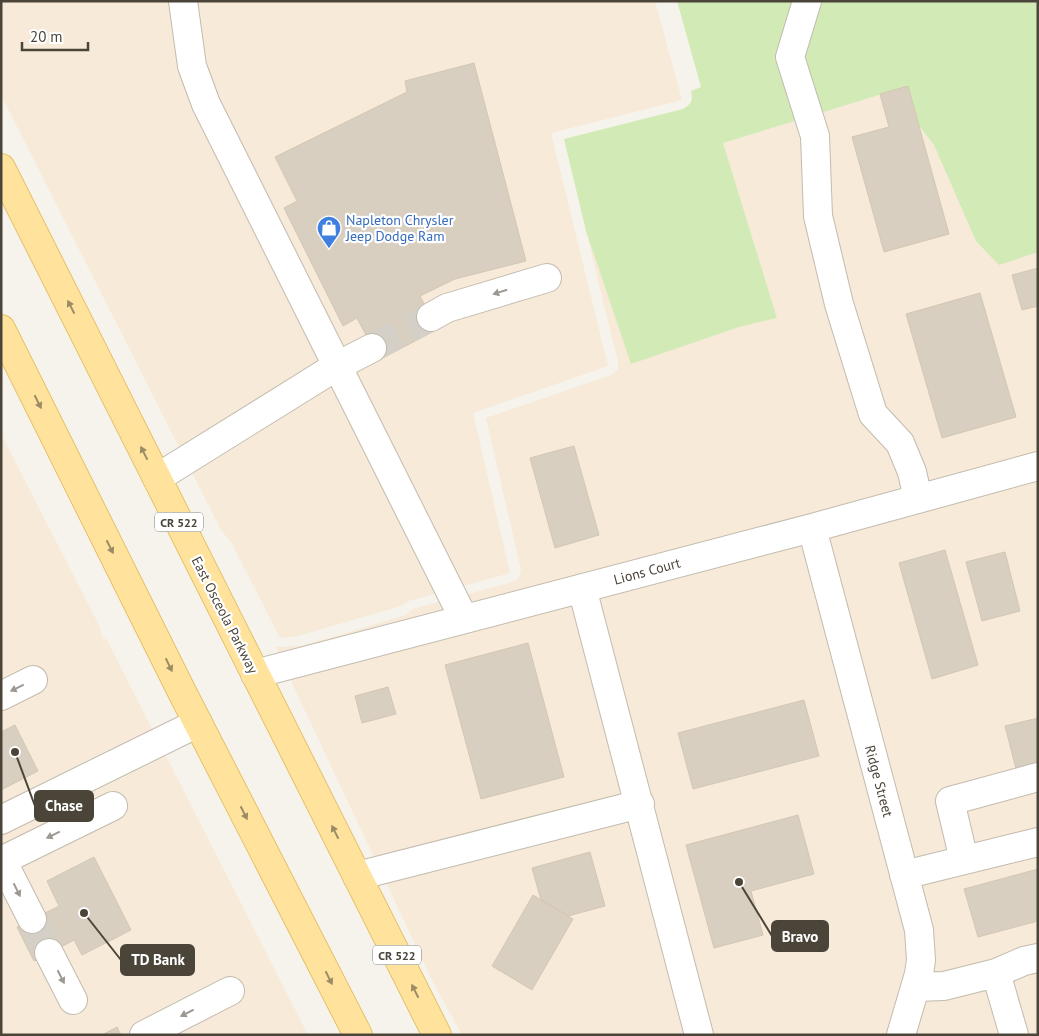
<svg xmlns="http://www.w3.org/2000/svg" width="1039" height="1036" font-family="'PT Sans',sans-serif">
<style>
.commercial{fill:#f7ead8}
.green{fill:#d2eab5}
.building{fill:#d8cfc1;stroke:#d3c7b4}
.lines{fill:none;stroke-linecap:round;stroke-linejoin:round}
.minor-tunnel{stroke:#d4d0c8;stroke-width:28;stroke-dasharray:28 14;stroke-linecap:butt}
.minor-casing{stroke:#c2bbae;stroke-width:30}
.major-casing{stroke:#e6c16a;stroke-width:30}
.minor{stroke:#fff;stroke-width:28}
.major{stroke:#ffe39c;stroke-width:28}
.oneway{fill:#9c9892}
.oneway2{fill:#9c8c66}
.labels{text-anchor:middle;dominant-baseline:central;stroke-width:4.5;stroke-linejoin:round;paint-order:stroke}
.shield{fill:#fff;stroke:#817c74;stroke-width:1}
.shield-label{font-size:12px;font-weight:bold;fill:#4b4439}
.shop-label{font-size:14px;fill:#366cbe;stroke:#fff;text-anchor:start}
.street-label{font-size:14px;fill:#4b4439;stroke:#fff}
.leader{fill:none;stroke:#4b4439;stroke-width:2}
.callout-dot{fill:#4b4439;stroke:#fff;stroke-width:2}
.callout{fill:#4b4439;stroke:#4b4439;stroke-width:2}
.callout-label{font-size:15px;text-anchor:middle;font-weight:bold;fill:#fff}
</style>
<rect width="100%" height="100%" fill="#f6f3ec"/>
<path class="commercial" d="M1 1H655L682 100 551 133 608 366 473 413 510 573 409 601 401 606 298 636 280 638 231 542 221 530 1 95Z
M892 91 934 145 977 241 999 264 1038 252V455L280 656 276 647 301 646 403 616 413 609 512 582 518 579 521 570 486 418 611 375 618 369V362L586 231 631 363 739 327 777 318 723 143Z
M1 434 99 625 102 637 107 640 308 1035H1Z
M1038 478V1035H913L928 988 827 536Z
M803 542 906 933 909 961 888 1035H462L432 980 289 677Z"/>
<path class="green" d="M677 1H1038V252L999 265 976 241 934 145 892 91 723 143 777 318 739 327 631 364 586 231 564 139 683 109C692 104 693 100 691 91L701 87Z"/>
<path class="building" d="M474 63 526 261 455 279 420 296 438 329 379 360 357 318 343 326 284 208 297 201 275 157 407 92 405 81Z
M908 86 949 234 884 252 852 137 889 127 880 94Z
M1038 268V306L1022 310 1012 275Z
M980 293 1016 417 942 438 906 314Z
M574 446 599 535 555 548 530 458Z
M945 550 978 665 932 679 899 563Z
M1005 552 1020 611 982 621 966 562Z
M528 643 564 777 481 799 445 665Z
M388 687 396 714 362 723 355 696Z
M804 700 819 756 693 789 678 733Z
M1038 718V763L1016 769 1005 726Z
M15 725 38 771 1 790V732Z
M798 815 814 874 751 891 763 935 714 948 686 845Z
M590 852 605 906 568 916 541 900 532 868Z
M94 857 131 930 82 955 74 940 34 961 17 927 59 906 47 881Z
M1038 869V921L978 937 964 889Z
M533 895 573 919 532 990 492 966Z
M117 1027 121 1035H102Z"/>
<g class="lines">
<path class="minor-tunnel" d="M372 348 431 317
M32 919 49 953"/>
<defs>
<path id="minor" d="M183 1 192 66 206 104 464 619
M807 1 790 57 815 136 818 216 839 304 873 414 900 443 912 472 918 499
M431 317 447 308 547 278
M157 478 337 366 372 348
M812 528 919 930 921 960 919 974 901 1035
M582 588 699 1035
M255 674 812 528 1038 466
M1 696 33 680
M1 820 198 723
M2 860 32 919
M964 860 950 801 1038 777
M1 861 113 806
M904 875 1038 842
M357 876 640 804
M49 953 73 1000
M996 973 1024 961 1038 958
M916 987 944 986 996 973 1014 1035
M144 1035 230 991"/>
<path id="major" d="M1 168 437 1035
M1 329 182 692 358 1035"/>
</defs>
<use href="#minor" class="minor-casing"/>
<use href="#major" class="major-casing"/>
<use href="#minor" class="minor"/>
<use href="#major" class="major"/>
</g>
<defs><path id="oneway-solid" d="M-6-.8H1V-3.2L6.5 0L1 3.2V.8H-6Z" transform="scale(1.25)"/></defs>
<g class="oneway">
<use href="#oneway-solid" transform="translate(500 292) rotate(163)"/>
<use href="#oneway-solid" transform="translate(17 688) rotate(154)"/>
<use href="#oneway-solid" transform="translate(53 835) rotate(154)"/>
<use href="#oneway-solid" transform="translate(17 890) rotate(63)"/>
<use href="#oneway-solid" transform="translate(61 977) rotate(63)"/>
<use href="#oneway-solid" transform="translate(187 1013) rotate(153)"/>
</g>
<g class="oneway2">
<use href="#oneway-solid" transform="translate(71 307) rotate(-117)"/>
<use href="#oneway-solid" transform="translate(38 402) rotate(63)"/>
<use href="#oneway-solid" transform="translate(144 453) rotate(-117)"/>
<use href="#oneway-solid" transform="translate(110 547) rotate(63)"/>
<use href="#oneway-solid" transform="translate(169 665) rotate(64)"/>
<use href="#oneway-solid" transform="translate(244 813) rotate(63)"/>
<use href="#oneway-solid" transform="translate(335 832) rotate(-117)"/>
<use href="#oneway-solid" transform="translate(329 978) rotate(63)"/>
<use href="#oneway-solid" transform="translate(415 991) rotate(-117)"/>
</g>
<defs>
<symbol id="shop-pin" viewBox="-11 -11 22 30"><path d="M0 17L-7.5 6A9.5 9.5 0 1 1 7.5 6Z" fill="#3f7fe0" stroke="#fff"/><path d="M-5-2.5h2.3a2.7 3.5 0 0 1 5.4 0H5L5.5 6h-11ZM-1.5-2.5h3a1.5 2.3 0 0 0-3 0Z" fill="#fff"/></symbol>
</defs>
<g fill-rule="evenodd">
<use href="#shop-pin" x="315" y="214" width="28" height="38"/>
</g>
<g class="labels">
<g class="shield">
<rect x="155" y="512.5" width="48" height="19" rx="4"/>
<rect x="373" y="945.5" width="48" height="19" rx="4"/>
</g>
<g class="shield-label">
<text x="179" y="522">CR 522</text>
<text x="397" y="955">CR 522</text>
</g>
<g class="shop-label">
<text x="346" y="220">Napleton Chrysler<tspan x="346" dy="16">Jeep Dodge Ram</tspan></text>
</g>
<g class="street-label">
<text transform="translate(647 571) rotate(-15)">Lions Court</text>
<text transform="translate(225 615) rotate(63)">East Osceola Parkway</text>
<text transform="translate(879 781) rotate(75)">Ridge Street</text>
</g>
</g>
<path class="leader" d="M15 752L35 806M739 882L772 936M84 913L121 960"/>
<g class="callout-dot">
<circle cx="15" cy="752" r="5"/>
<circle cx="739" cy="882" r="5"/>
<circle cx="84" cy="913" r="5"/>
</g>
<g class="callout">
<rect x="35" y="791" width="58" height="30" rx="5"/>
<rect x="772" y="921" width="56" height="30" rx="5"/>
<rect x="121" y="945" width="73" height="30" rx="5"/>
</g>
<g class="callout-label">
<text x="64" y="811">Chase</text>
<text x="800" y="942">Bravo</text>
<text x="158" y="965">TD Bank</text>
</g>
<rect width="1039" height="1036" fill="none" stroke="#4b4439" stroke-width="5"/>
<path d="M22 42v8h66v-8" fill="none" stroke="#4b4439" stroke-width="2.5"/>
<text x="30" y="42" font-size="15" fill="#4b4439" stroke="#ffffff" stroke-width="4" paint-order="stroke">20 m</text>
</svg>
